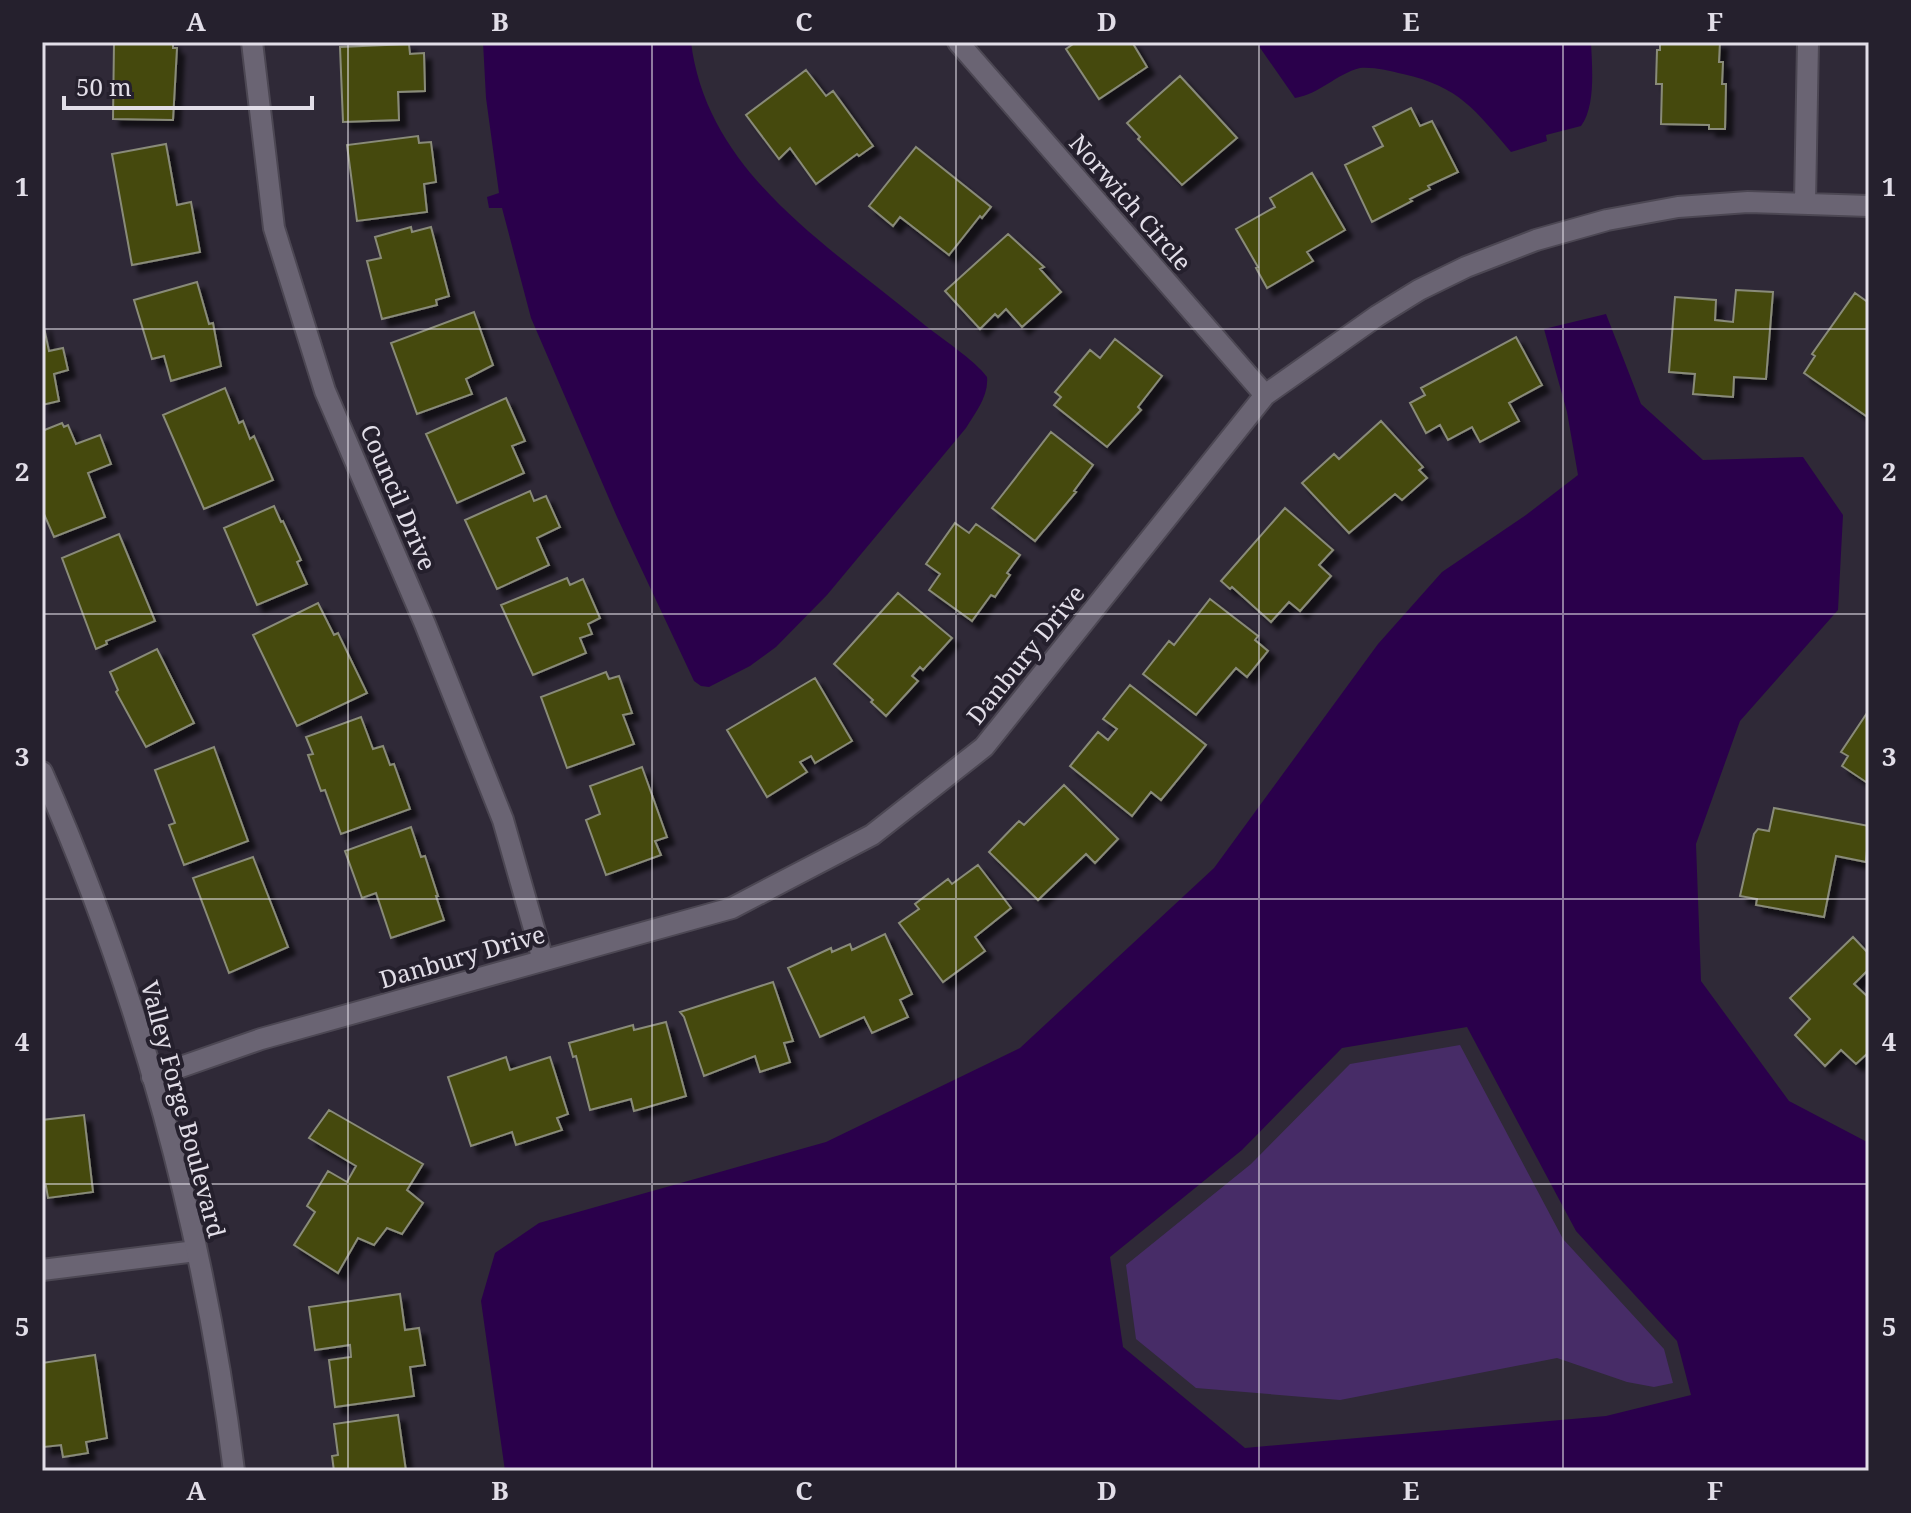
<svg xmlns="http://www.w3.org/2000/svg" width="1911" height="1513" font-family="'Noto Serif',serif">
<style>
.green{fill:#472c67}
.water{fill:#2a004b;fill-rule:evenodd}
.building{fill:#454810;stroke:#898b79;stroke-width:2;filter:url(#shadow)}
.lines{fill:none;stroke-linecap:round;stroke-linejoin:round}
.minor-casing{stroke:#4c4753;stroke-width:24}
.tertiary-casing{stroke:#4c4753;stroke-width:24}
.minor{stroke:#6a6473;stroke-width:20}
.tertiary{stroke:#6a6473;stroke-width:20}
.grid{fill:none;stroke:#e2dee8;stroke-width:2;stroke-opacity:0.55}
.labels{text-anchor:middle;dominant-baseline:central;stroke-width:8;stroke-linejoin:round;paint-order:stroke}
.street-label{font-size:24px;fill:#e2dee8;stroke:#25202d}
.neatline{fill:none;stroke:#e2dee8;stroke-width:3}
.grid-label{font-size:26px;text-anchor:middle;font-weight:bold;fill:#e2dee8}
</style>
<defs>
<filter id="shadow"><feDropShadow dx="7" dy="7" stdDeviation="2" flood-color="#0009"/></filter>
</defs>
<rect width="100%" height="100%" fill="#2f2937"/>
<path class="green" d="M1460 1045 1563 1239 1664 1349 1673 1383 1654 1387 1627 1382 1557 1358 1340 1400 1196 1388 1136 1339 1126 1265 1251 1164 1350 1064Z"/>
<path class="water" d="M483 42H691C707 173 828 245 921 322 939 337 975 360 987 377 989 396 975 413 966 428L827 595 776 647 750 666 709 687 701 686 694 681 617 517 531 318 502 208H489L487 197 499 193 486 98Z
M1256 42H1591C1592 66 1596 106 1581 126L1546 135 1547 141 1511 152C1475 110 1460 87 1403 74 1389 71 1375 67 1360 68 1336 74 1320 94 1295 98Z
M1606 314 1641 404 1703 460 1803 457 1843 515 1838 610 1740 721 1696 844 1701 981 1789 1101 1869 1143V1471H505L481 1301 495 1253 539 1223 826 1142 1020 1048 1214 868 1378 644 1442 572 1526 515 1578 475 1567 412 1544 329ZM1467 1027 1576 1231 1677 1341 1691 1395 1606 1416 1245 1448 1123 1347 1110 1257 1242 1150 1342 1048Z"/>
<path class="building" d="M114 42H173V48H177L173 120 113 119Z
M1076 42H1132L1147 67 1099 99 1066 49Z
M1660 42H1720L1719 62H1723L1722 84H1726L1725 129H1709V125L1661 124 1662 84H1656L1657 50H1660Z
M409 44 410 54 424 53 425 91 398 92 399 120 343 122 340 47Z
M806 70 826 96 833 91 873 146 859 156 857 154 816 184 790 148 779 159 746 115Z
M1180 76 1237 138 1182 185 1138 139 1140 137 1127 123Z
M1411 108 1420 126 1432 121 1458 172 1428 186 1430 189 1410 199 1412 201 1372 222 1345 165 1383 146 1373 127Z
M418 136 419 143 431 142 436 182 424 184 427 212 357 221 347 145Z
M166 144 177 205 191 202 200 252 132 265 112 154Z
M916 147 991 207 982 218 980 216 949 255 900 217 893 226 869 206Z
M1312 173 1345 230 1307 252 1313 261 1267 288 1256 268 1258 267 1236 229 1275 207 1270 198Z
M411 227 412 232 431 227 449 296 436 300 437 305 382 319 367 261 381 258 375 237Z
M1008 234 1044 267 1040 269 1061 292 1022 327 1006 309 998 317 995 314 980 329 945 291Z
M197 282 209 324 213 323 221 366 171 381 164 356 152 359 134 300Z
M1736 290 1773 292 1766 379 1734 377 1733 397 1693 394 1695 374 1669 372 1675 297 1716 300 1715 320 1733 322Z
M1855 293 1869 303V418L1804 373 1815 356 1812 354Z
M474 312 493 365 466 379 472 394 417 414 391 343Z
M43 323 49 351 63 348 68 370 54 374 59 401 42 405Z
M1516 337 1542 385 1509 403 1519 421 1480 442 1472 427 1448 440 1440 425 1426 433 1410 403 1425 395 1421 388Z
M1115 339 1162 376 1138 407 1141 410 1107 447 1054 405 1061 397 1055 392 1090 350 1100 358Z
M225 388 239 423 243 421 250 439 254 436 273 480 204 509 163 415Z
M506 398 525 441 512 446 524 473 457 503 426 434Z
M1381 421 1423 467 1419 470 1427 478 1402 500 1395 494 1349 533 1302 483 1334 454 1339 459Z
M62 423 64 427 68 425 76 444 100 435 111 464 88 473 105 517 54 537 44 514 42 515V431Z
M1051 432 1093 465 1074 491 1076 492 1035 541 992 508Z
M530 491 534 501 546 496 560 527 537 538 549 565 497 589 465 520Z
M274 506 281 522 283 521 301 560 297 562 307 584 257 605 224 528Z
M1285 508 1333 550 1319 565 1331 576 1300 611 1289 602 1271 622 1232 587 1230 589 1221 581Z
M955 523 969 533 976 524 1020 555 1007 573 1010 575 995 597 991 595 972 621 929 590 940 574 926 564Z
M119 534 155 621 106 641 107 644 96 649 62 558Z
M567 578 570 585 583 579 600 618 588 624 592 634 580 638 586 653 533 675 501 605Z
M898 593 952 638 923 670 920 667 912 676 918 681 886 716 871 702 873 700 834 664Z
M1210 599 1258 636 1255 640 1268 651 1247 677 1236 668 1196 715 1143 674 1169 641 1174 645Z
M318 603 334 635 338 633 367 693 297 726 253 635Z
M157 649 194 723 146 747 116 692 118 690 110 672Z
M606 672 609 679 619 676 632 713 623 715 634 744 567 768 541 697Z
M815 678 852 741 815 763 811 756 800 762 807 772 767 797 727 730Z
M1130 685 1206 745 1161 800 1151 792 1132 816 1070 766 1098 732 1108 740 1117 729 1103 719Z
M1869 710V784L1842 766 1848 756 1841 752Z
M361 717 373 749 383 746 390 765 394 764 410 809 341 834 325 790 321 791 308 755 313 754 306 737Z
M214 747 248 841 184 865 169 825 175 823 155 770Z
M642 767 667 837 655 841 661 855 606 875 586 820 600 814 590 786Z
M1064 785 1118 839 1095 863 1086 854 1038 900 989 852 1019 821 1024 825Z
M1774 808 1869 826 1866 862 1836 856 1824 917 1756 905 1757 899 1740 896 1754 834 1758 829 1769 831Z
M411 827 421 857 425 856 438 896H436L444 920 391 938 376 893 362 898 345 851Z
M253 857 288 947 229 973 193 878Z
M978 865 1011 908 975 937 985 951 943 982 899 923 919 909 915 904 948 879 952 884Z
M885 934 912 994 900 1000 908 1017 872 1033 864 1017 820 1037 788 968 831 948 832 952 850 944 852 950Z
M1853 937 1869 954V969L1854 984 1869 998V1052L1856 1064 1841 1050 1825 1066 1795 1035 1810 1019 1790 998Z
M773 982 793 1041 784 1043 790 1062 760 1072 755 1056 704 1076 684 1017 680 1012Z
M666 1022 686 1096 634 1111 631 1099 590 1110 576 1056 573 1057 569 1043 633 1025 634 1030Z
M506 1057 510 1070 550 1057 568 1114 557 1118 562 1130 516 1145 512 1132 471 1146 448 1077Z
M329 1110 423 1164 407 1190 423 1203 402 1234 387 1228 374 1245 358 1238 338 1273 294 1245 315 1212 307 1206 328 1171 347 1182 356 1166 309 1138Z
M84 1115 93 1192 48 1198 46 1186 42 1187V1120Z
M400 1294 405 1330 419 1328 425 1365 410 1367 414 1396 335 1407 329 1360 351 1357 350 1345 315 1350 309 1307Z
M95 1355 107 1438 86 1442 88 1453 63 1457 61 1445 44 1447 42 1363Z
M398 1415 406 1471H334L332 1456 338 1455 334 1424Z"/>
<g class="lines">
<defs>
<path id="minor" d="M252 42 274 228 325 391 425 624 503 820 543 960
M958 42 1265 395
M1805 202 1808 42
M152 1077 261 1039 732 908 872 835 984 747 1265 395 1377 316 1419 290 1466 267 1536 240 1607 220 1678 207 1748 202 1869 206
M42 1270 196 1251"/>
<path id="tertiary" d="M42 772C139 991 205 1233 234 1471"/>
</defs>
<use href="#minor" class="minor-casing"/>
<use href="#tertiary" class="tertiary-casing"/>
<use href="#minor" class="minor"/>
<use href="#tertiary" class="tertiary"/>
</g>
<path class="grid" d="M348 42V1471M652 42V1471M956 42V1471M1259 42V1471M1563 42V1471M42 329H1869M42 614H1869M42 899H1869M42 1184H1869"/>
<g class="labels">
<g class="street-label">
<text transform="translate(1131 202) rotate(49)">Norwich Circle</text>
<text transform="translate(399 497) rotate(67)">Council Drive</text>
<text transform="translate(1025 654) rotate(-51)">Danbury Drive</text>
<text transform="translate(462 956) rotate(-16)">Danbury Drive</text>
<text transform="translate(184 1109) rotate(75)">Valley Forge Boulevard</text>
</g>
</g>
<rect width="1911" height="1513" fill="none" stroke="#25202d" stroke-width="88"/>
<path d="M64 96v12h248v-12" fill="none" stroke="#e2dee8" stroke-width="4"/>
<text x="76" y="96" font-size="24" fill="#e2dee8" stroke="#25202d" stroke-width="6" paint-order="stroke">50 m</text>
<rect x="44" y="44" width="1823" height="1425" class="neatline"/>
<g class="grid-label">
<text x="196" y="31">A</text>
<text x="500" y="31">B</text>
<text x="804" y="31">C</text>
<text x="1107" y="31">D</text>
<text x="1411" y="31">E</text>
<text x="1715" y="31">F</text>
<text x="22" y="196">1</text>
<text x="1889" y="196">1</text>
<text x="22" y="481">2</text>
<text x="1889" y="481">2</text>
<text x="22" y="766">3</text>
<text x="1889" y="766">3</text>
<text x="22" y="1051">4</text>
<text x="1889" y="1051">4</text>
<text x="22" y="1336">5</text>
<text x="1889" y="1336">5</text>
<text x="196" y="1500">A</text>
<text x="500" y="1500">B</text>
<text x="804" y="1500">C</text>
<text x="1107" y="1500">D</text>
<text x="1411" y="1500">E</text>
<text x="1715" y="1500">F</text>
</g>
</svg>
